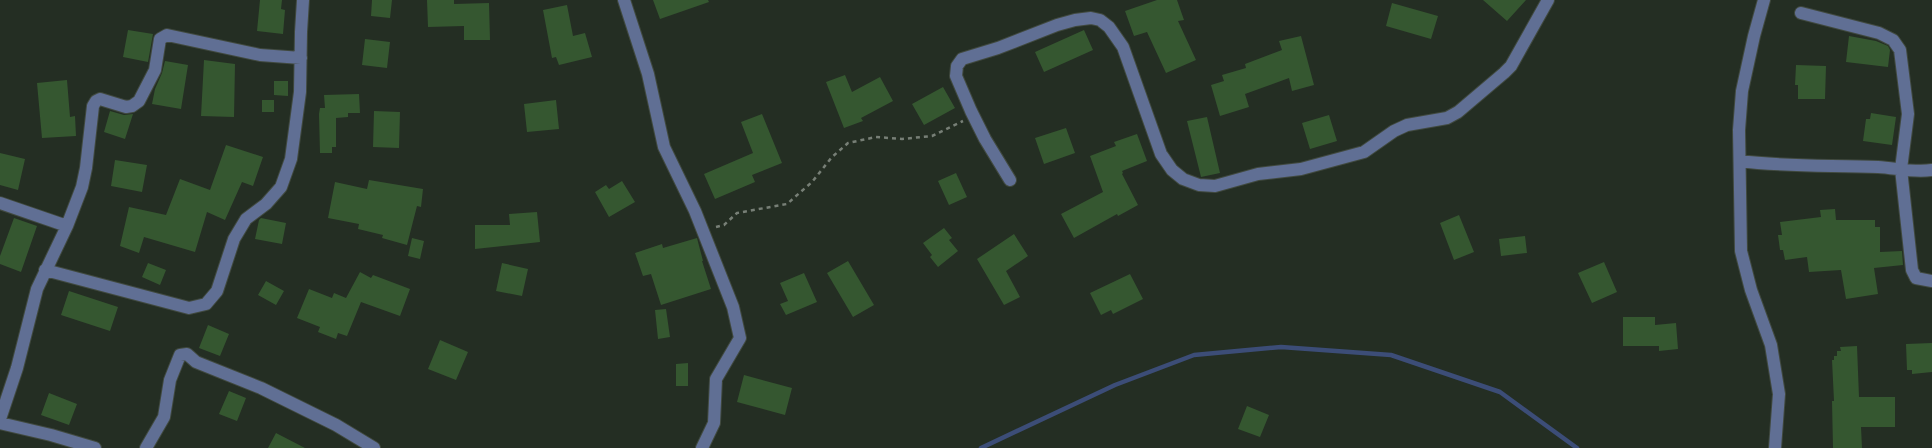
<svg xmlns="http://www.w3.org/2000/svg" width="1932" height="448" font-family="'Varela Round',sans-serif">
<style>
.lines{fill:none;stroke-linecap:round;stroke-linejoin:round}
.stream{stroke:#3c4d77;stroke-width:4.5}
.building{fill:#355730}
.minor-casing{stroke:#40493f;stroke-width:14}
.path{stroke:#777f76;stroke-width:2.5;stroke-dasharray:4 4;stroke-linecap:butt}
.minor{stroke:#606f94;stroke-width:12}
</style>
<rect width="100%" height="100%" fill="#242e23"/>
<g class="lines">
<path class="stream" d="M981 448 1115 385 1194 355 1281 347 1391 355 1500 392 1577 448"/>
</g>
<path class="building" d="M260 0H282L281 9 285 10 283 34 257 31Z
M372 0H392L390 18 371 16Z
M427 0H454V4L489 3 490 40H464V26L428 27Z
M653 0H708L709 2 660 19Z
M1157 0H1177L1184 20 1178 21 1196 60 1166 73 1147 32 1134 36 1125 11Z
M1483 0H1526L1507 21Z
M1392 3 1438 16 1431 39 1386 26Z
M567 5 573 36 585 33 592 57 559 65 556 57 552 58 543 10Z
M128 30 153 34 148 62 123 57Z
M1084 30 1093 50 1044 72 1035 52Z
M1301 36 1314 85 1292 91 1289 78 1245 94 1249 107 1220 116 1211 85 1224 81 1222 75 1246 68 1245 64 1282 50 1279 41Z
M1849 36 1876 41 1888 46 1890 50 1888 67 1846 62Z
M365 39 390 42 387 68 362 65Z
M204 60 235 64 234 117 201 116Z
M165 61 188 65 181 109 152 104 155 89 162 73Z
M1796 65 1826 66 1825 99H1798V85H1795Z
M845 75 852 92 880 77 893 101 861 118 863 121 844 128 826 82Z
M67 80 70 117 75 116 76 136 42 138 37 83Z
M274 81H288V96L274 95Z
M943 87 955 108 924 125 912 104Z
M359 94 360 113H348V117L336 118V147H332V153H320L319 114 320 108H325L324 95Z
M262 100H274V112H262Z
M556 100 559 129 527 132 524 104Z
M110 111 124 115 133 114 125 139 104 132Z
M374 111 400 112 399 148 373 147Z
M1871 113 1896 117 1892 145 1863 141 1866 119H1870Z
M762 114 782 163 752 175 755 182 715 199 704 174 753 153 741 122Z
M1329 115 1337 141 1310 149 1302 123Z
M1207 117 1220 173 1201 177 1187 121Z
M1066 128 1075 153 1044 164 1035 138Z
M1137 134 1147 161 1122 171 1123 173 1122 174 1138 205 1118 216 1117 214 1074 238 1061 214 1103 192 1090 156 1116 146 1114 142Z
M226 145 263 157 253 186 242 182 225 220 207 212 195 252 144 237 139 253 120 246 129 207 166 215 180 179 210 190Z
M0 153 25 159 18 190 0 185Z
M115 160 147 165 142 192 111 186Z
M956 173 967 197 949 205 938 181Z
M369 180 423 189 421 207 417 206 407 245 382 238 383 235 358 229 359 224 328 218 335 182 367 189Z
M622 181 635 202 609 217 595 192 606 185 609 189Z
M1835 209 1836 220H1875V227H1880V252L1902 251 1903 265 1874 268 1878 294 1846 299 1841 270 1809 272 1807 257 1785 260 1783 250H1780L1778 235H1782L1780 222 1821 217 1820 210Z
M537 212 540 242 475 249V225H510L509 214Z
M1459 215 1474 252 1454 260 1440 223Z
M14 218 37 226 21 272 0 264V256Z
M261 218 286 223 282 244 255 239 259 220Z
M944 228 952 238 949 240 958 251 938 267 930 257 932 255 923 243Z
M1014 234 1028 256 1006 271 1020 297 1004 305 977 259Z
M1525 236 1527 253 1501 256 1499 239Z
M412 238 424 241 420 259 408 256Z
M697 238 703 261H702L711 289 661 305 651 274 643 276 635 253 662 244 663 248Z
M848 261 874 305 853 317 827 273Z
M1604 262 1617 292 1592 303 1578 273Z
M148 263 166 270 160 285 142 277Z
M502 263 528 269 522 296 496 291Z
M360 272 371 278 373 275 410 289 400 316 361 302 347 336 338 333 336 339 318 332 320 327 297 318 309 289 332 298 334 293 346 298Z
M804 273 817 302 786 315 780 304 788 301 780 283Z
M1130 274 1143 299 1113 314 1111 310 1101 315 1090 293Z
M266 281 284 291 276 305 258 295Z
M69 291 118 307 110 331 61 315Z
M666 309 670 337 658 339 655 310Z
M1623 317H1655V325L1676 323 1678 349 1659 351V346H1623Z
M208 325 229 334 220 356 199 348Z
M440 340 468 352 456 380 428 369Z
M1932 343V372L1912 374V370H1907L1906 344Z
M1857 346 1859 397H1895V427H1861L1862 448H1833L1832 401H1834L1832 360H1834V356H1837V351H1841L1840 347Z
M688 363V386H676V364Z
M744 375 792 388 785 415 737 402Z
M229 391 246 398 237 421 219 414Z
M49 393 77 404 69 425 41 415Z
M1247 406 1269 415 1260 437 1238 429Z
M276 433 305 448H268Z"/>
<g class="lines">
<defs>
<path id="minor" d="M624 0 648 74 664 147 695 211 733 307 740 338 716 379 714 423 702 448
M1764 0 1754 36 1742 91 1739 130 1741 251 1751 290 1771 345 1779 394 1775 448
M1801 13 1879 33 1893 40 1900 50 1908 114 1901 169 1912 270 1916 278 1932 281
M1740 161C1785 167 1832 165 1878 167 1896 168 1914 173 1932 170
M1010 180 985 139 971 111 956 76 957 66 962 59 998 48 1057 25 1075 20 1091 18 1100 20 1109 27 1123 47 1161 154 1172 170 1183 179 1199 185 1215 186 1258 174 1301 169 1364 152 1394 131 1407 125 1447 118 1458 112 1504 73 1511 66 1548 0
M0 203 67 226 82 187 86 168 93 106 96 101 100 99 126 107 132 106 139 101 155 70 160 39 167 35 260 55 301 58
M45 270 189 308 206 304 217 291 234 239 246 219 266 204 281 187 291 159 300 92 301 32 303 0
M0 419 17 368 37 289 67 226
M0 423 51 435 95 448
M146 448 164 417 170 380 180 355 187 354 196 362 261 388 336 425 374 448"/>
</defs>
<use href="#minor" class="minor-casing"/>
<path class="path" d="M716 227 724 225 737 213 787 204 812 182 832 157 848 143 876 137 902 139 932 136 963 121"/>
<use href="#minor" class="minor"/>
</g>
</svg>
